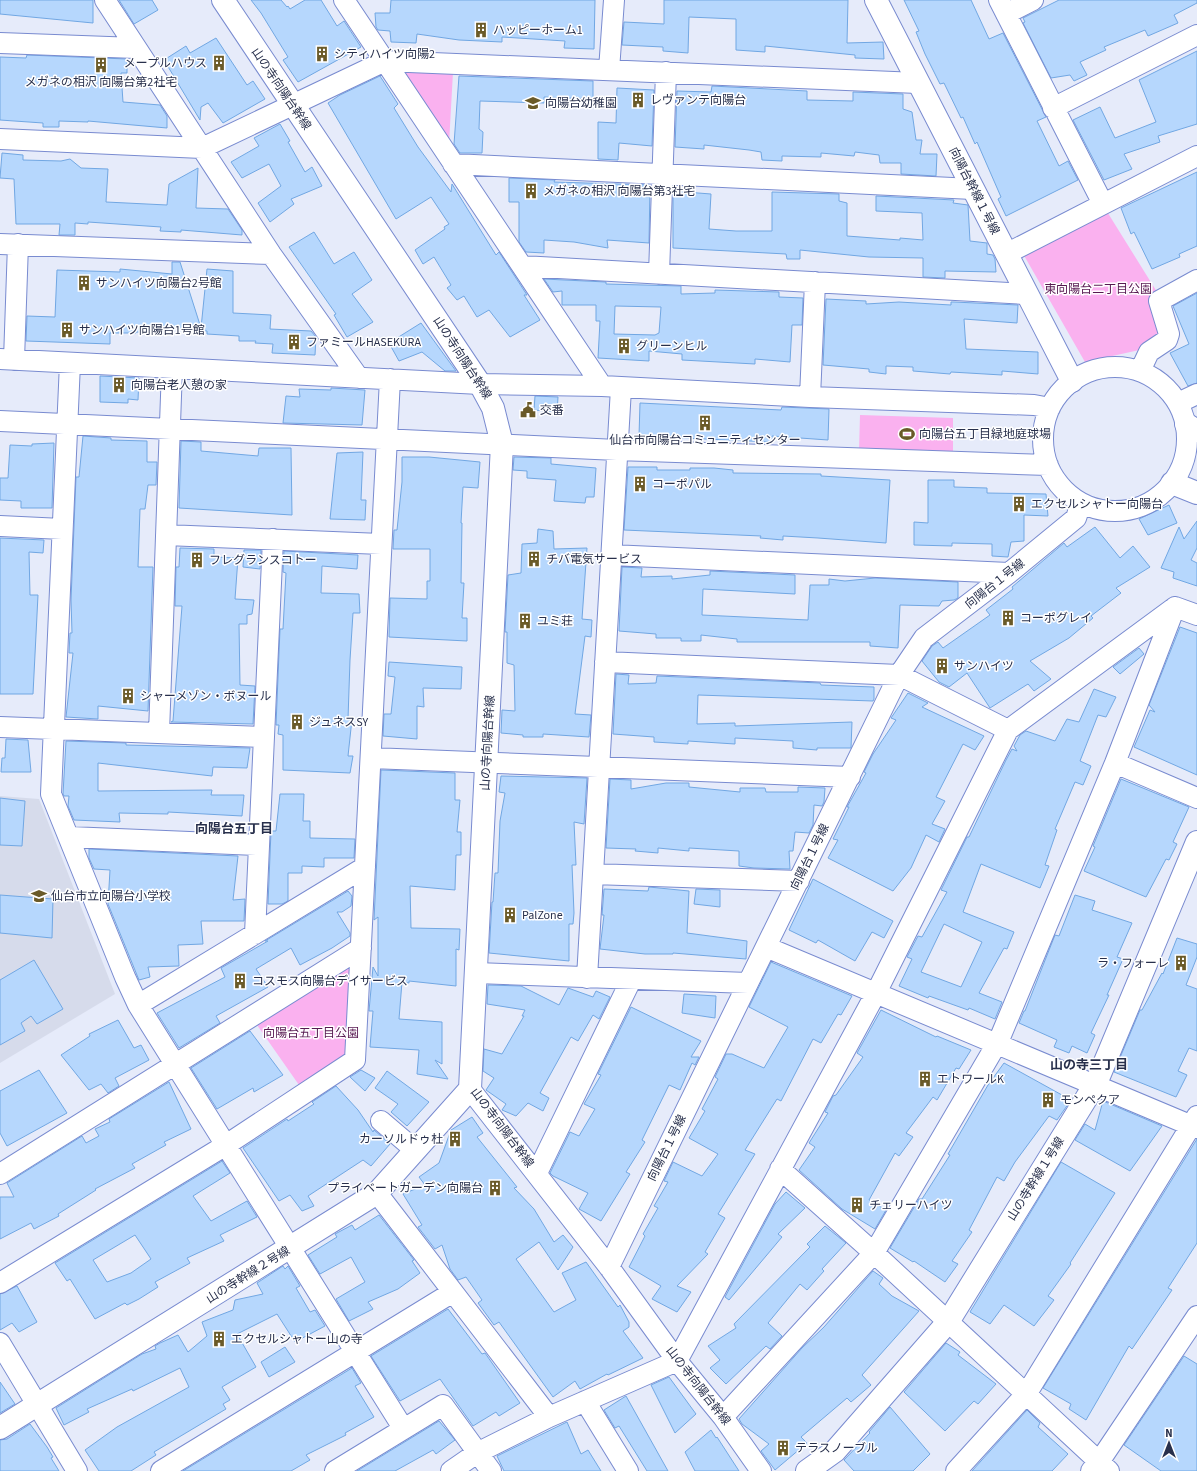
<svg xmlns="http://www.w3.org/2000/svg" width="1197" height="1471" font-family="'Source Sans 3','Noto Sans JP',sans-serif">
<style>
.built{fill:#d6dbeb}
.green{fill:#fab1ef}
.building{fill:#b6d7fd;stroke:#71a7e3;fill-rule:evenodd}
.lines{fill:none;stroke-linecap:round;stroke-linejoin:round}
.minor-casing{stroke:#798bd0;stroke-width:22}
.tertiary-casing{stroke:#798bd0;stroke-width:24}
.minor{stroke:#fff;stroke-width:20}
.tertiary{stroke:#fff;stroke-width:22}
.labels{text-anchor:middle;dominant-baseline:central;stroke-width:3;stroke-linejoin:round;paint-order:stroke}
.poi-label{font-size:12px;fill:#28304c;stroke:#fff;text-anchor:start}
.street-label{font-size:12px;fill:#28304c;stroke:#fff}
.park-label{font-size:12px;fill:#571851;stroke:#fff}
.neighbourhood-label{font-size:13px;font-weight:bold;fill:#28304c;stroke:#fff}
</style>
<rect width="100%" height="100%" fill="#e6ebfa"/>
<path class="built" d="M0 796 39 799 115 994 0 1063Z"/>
<path class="green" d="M402 70 453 72 449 144Z
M1106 210 1157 292 1149 297 1163 328 1164 337 1144 349 1085 362 1022 252Z
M860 415 953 418V452L859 451Z
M351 962 348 1052 299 1085 257 1025Z"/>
<path class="building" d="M0 0H93V23L0 14Z
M119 0H152L158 10 134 24Z
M251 0H281L287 7 288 6 290 9 305 0H321L337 26 344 21 361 47 298 82 283 60 288 57 261 13Z
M391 0H595L594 49 564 48 565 41 502 37V42L459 40 417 34 416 43 391 42 390 31 378 30 376 27 375 13H390Z
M664 0H848L847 43 883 42 884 59 855 58V55L765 46V52L736 50V19L689 17 688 53 663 51V47L622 45 624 22 664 24Z
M904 0H971L989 39 1003 33 1046 117 1037 121 1059 166 1068 161 1078 180 1006 216 998 199 1001 197 977 142 975 144 963 117 961 118 944 83 940 84 925 54 916 32 919 31Z
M1059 0H1197V3L1174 15 1178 23 1148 36 1145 30 1104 47 1106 50 1080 62 1087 75 1074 81 1070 75 1051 78 1023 23 1025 22 1023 18Z
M216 38 247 85 253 81 265 99 223 123 208 103 201 107 200 120 164 60 186 46 190 53Z
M1197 51V124L1158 136 1160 142 1124 154 1132 169 1104 180 1073 120 1100 107 1115 138 1156 122 1139 80Z
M27 55 127 59V73H121L123 102 160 105 167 116V128L88 121V122L59 121V127H43V123L0 120V57L26 58Z
M380 76 398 104 394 108 418 147 451 192 452 184 496 255 499 252 527 295H524L540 320 510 337 489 310 477 317 464 296 457 300 447 288 451 285 434 257 423 264 415 250 445 229 444 227 449 224 431 197 396 219 328 103 340 95Z
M459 76 593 81V99L544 97V103L480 101 479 129 483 132 482 153H460L454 144Z
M712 86 807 91V100L853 101V92L903 94V109L912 112 916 140H922L920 154H937L936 176 901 174V163H880L879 155 855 152 854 156 821 153V157L782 156V161L762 160 761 152 749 150 704 145V149L675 147 677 91 711 92Z
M617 88 654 90 652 146 619 143 618 160 598 159V122L616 123Z
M280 124 290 141 288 142 305 172 312 167 322 186 291 199 294 204 270 222 258 203 281 186 269 164 242 178 231 162 259 146 254 138Z
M2 153 23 155V160L61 161 70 159 81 168 108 169 106 202 167 205 169 184 198 168 196 208 228 209 242 230V235L181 230V232L160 231 161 227 88 222V224L75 223V235H59L60 224H16L14 179 0 178Z
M1197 172V246L1179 254 1180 257 1152 269 1134 232 1131 234 1121 208Z
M509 178 555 180 554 182 650 185 649 243 607 240 608 248 574 242 544 240V253L526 252 519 242V202H509Z
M673 191 711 194 709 229 736 231H772V192L839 194V201L847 203V236L900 240V238L923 240 922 213 876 211V196L954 200 953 203 968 205 970 241 987 243V254L993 255 995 259 996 272 945 271V278L923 277V258L869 257 800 250V259H787L786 254 673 248Z
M314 232 334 264 354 252 372 280 352 294 373 322 347 337 334 315 336 314 289 247Z
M172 262H180L201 328 207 269 233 271V313L271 315 270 329 311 331 316 337 315 355 272 353 273 344 255 343 256 341H239V336L207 334V331L169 328V333L136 332V333H110V344L26 341 27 316 55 317 57 270 120 272V269L172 274Z
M544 279 606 282V284L681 286V294L715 293V290L779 292V297L803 298 802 325H792L790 362 755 359V364L682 360V354L649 351V361L598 358 600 321H596V305H562V291L553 292ZM615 306 661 307 659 333 655 335 614 334Z
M1197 293V383L1188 386 1170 353 1189 344 1173 306Z
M826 299 866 301V304L899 302 951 305V302H954L1018 305 1017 323 964 319 966 349 1038 352V374L1002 371V375L951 372 950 374 913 371V367L886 366V374L869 372V369L823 365Z
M421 323 456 371H445L422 352 399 361 389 343Z
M100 376 139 378 138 400 128 399V403L100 402Z
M331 388 365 390 362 425 283 423 286 396 300 397 299 389 331 390Z
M535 396 558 397 557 412 534 410Z
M640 403 781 410 782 407 829 409 828 440 772 436V442L639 436Z
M83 436 111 438V440L147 441V462H157L156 485H148L145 509H140L138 567H153L148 711 98 706V719L66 717 73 653H69L70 633H72L71 600 76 477H79Z
M181 441 201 442V451L258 456 259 448H291L292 515 179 508Z
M54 443 52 508H21V501L0 500V478H8L10 445 32 446V444Z
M363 452 361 500H366L365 520 330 519 337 453Z
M402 457H429L480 462 478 488 463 487 461 523H462L461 583H464L462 618H467V641L389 637 390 598 427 599V581H430V549H393L394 530H397L402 482Z
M514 457 551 458V464L596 468 594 497H586L585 503 554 501 556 480 527 478V471L513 470Z
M628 467H657V470H690V468H714L733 470V473L821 474V476L890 480 886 543 818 538 783 536V540L760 538 761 536 624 530Z
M928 480H954V487L987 488V493L1046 494 1048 516 1024 515V541L1011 542 1008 557 992 556V544L952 543V546L914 545V522L928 523Z
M1169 505 1177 523 1148 535 1139 519Z
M1197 521V548L1191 560 1197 563V586L1173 578 1174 572 1161 568 1179 527 1184 539Z
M1095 527 1120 558 1133 546 1150 567 1116 588 1121 593 1091 616 1093 618 1069 638 1030 661 1051 679 1034 691 1028 684 990 708 967 673 949 687 939 682 922 661 932 646 938 642 943 648 990 615 986 610 1013 589 1012 587 1064 543 1067 547Z
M538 529 553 531 554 549 587 548 582 619 592 620 591 637 585 636 575 714 591 715 589 737 543 734V737H523V735L501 733 502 710 515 711 514 665 507 663V632H505L508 575 521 573 522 544 537 543Z
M0 538 44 540 43 553 29 552 30 595H38L33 694H0Z
M180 548 214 549V557L238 558 235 599 254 600 252 614 247 615V624H239L240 685 255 686 253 724 171 722 173 721 182 606H175L176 567H179Z
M244 550H261L260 569 243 567Z
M284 551 358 555 357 569 322 566 321 593 359 594 360 613H353L350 660 348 719H352L348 756H353L350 773 283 770V735L278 734 279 725H276L280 629H283L286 573 283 572Z
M622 567 642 568 641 577 672 576V579L710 575V571L795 575V594L703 589 702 615 808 620 810 585H829V579L845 581 875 578 958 582V598L954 600 942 601 939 606 900 605 898 648 870 646V642H737V639L701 635V641H681V638H656V634L619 631Z
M1180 627 1197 633V775L1134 747 1150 710 1155 712 1149 705Z
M1139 648 1144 654 1120 674 1113 667Z
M389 662 462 667 461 689 423 688 424 707 417 706V739L383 736 384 714H391L395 677 388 676Z
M616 674 629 675 628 684 656 683 657 676 820 683 821 685 874 687V699L873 701 698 695 697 724 735 723V726L852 722 851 748H817V750L793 748V741L735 738V744L688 741V744L654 742V737L613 734Z
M1094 689 1116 697 1106 717 1098 715 1080 761 1091 766 1083 785 1075 782 1055 829 1057 830 1045 865 1049 866 1040 888 981 864 963 912 1014 932 1007 949 1004 948 979 993 1002 1002 995 1019 969 1008 968 1010 929 996 928 998 899 986 912 959 907 957 918 936 922 937 947 892 941 890 967 837H969L1006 760 1012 749 1017 751 1014 746 1020 735 1026 731 1055 741 1067 719 1079 722ZM944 924 982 942 961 987 921 972Z
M908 693 928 703 922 707 984 736 975 750 963 744 936 797 945 801 932 824 945 829 939 842 926 835 911 868 893 891 828 858 838 840 833 839 849 807H847L866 773 864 772 873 754 896 720 891 718Z
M6 739 28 740 31 772H1L2 758H5Z
M66 741 126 743V745L250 748 247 768 213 767 212 776 98 763V791L212 790 211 795H244L242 816 168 812V814L119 813 120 822 74 820 68 806 69 796H64L63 794Z
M381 770 455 773V800H460L457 832H461V855H456L455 890 410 886 411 928 460 929 459 950 456 949V986L409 981V983L402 982 399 1019 442 1022V1064L435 1060 448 1079 417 1074 419 1050 370 1047 373 1011H369L373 967 378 976V917L374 920Z
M501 776 587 778 584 824 574 822 576 865H572L574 913 573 924H569V961L489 953 492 902H493L495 873H498L500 821 505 793 499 792Z
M610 779 631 780V789L666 783H689V787L740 792V788H765L766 792H798V787L825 788 824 802 822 806 814 805 813 825 809 833 795 832 793 851H789L790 869 754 868 739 866V851L689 848V851L658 848V853L635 851 636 849 606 848Z
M1121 779 1189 807 1173 842 1177 844 1169 860 1166 859 1146 897 1084 871 1095 847 1093 846Z
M280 794H304L303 821H310V838L355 839 354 858H324V867L302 866V873H288V901L282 904H268L271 831H276Z
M0 798 25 801 22 846 0 845Z
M89 849 238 856 233 900 245 899 244 921H201L203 944 178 945 179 966 148 967 150 977 139 980 108 904 110 870 94 869 89 858Z
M813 879 893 921 884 938 872 932 855 961 818 940 816 943 789 930Z
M649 887 689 891 687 933 747 941 746 959 673 953V954H645L600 949 604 915H602L604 889 648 891Z
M696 889 720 890V907L694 904Z
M348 891 352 896 351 906 342 912H337L350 933V936L332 948 300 965 291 948 256 969 268 987 216 1016 220 1023 179 1048 157 1013 225 977 221 968 268 941H265Z
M0 895 53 899 52 938 0 933Z
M1075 895 1095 901 1092 910 1132 923 1117 957 1123 959 1107 995H1109L1091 1033 1095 1035 1087 1053 1072 1046 1069 1053 1054 1047 1057 1040 1019 1023 1024 1011H1025L1055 935 1059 936Z
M1177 938 1197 944V957L1186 985 1197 989V1051L1189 1048 1178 1071 1187 1075 1176 1097 1114 1072 1140 1010H1142L1162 973 1163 974Z
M34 960 63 1009 37 1024 31 1016 21 1023 25 1031 0 1045V980Z
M771 962 852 996 841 1015 838 1014 821 1043 813 1039 781 1101 777 1099 745 1150 755 1154 718 1214 725 1218 705 1252 708 1254 677 1286 691 1292 677 1312 652 1299 661 1286 629 1267 645 1236 643 1234 658 1208 654 1206 668 1182 664 1181 673 1162 702 1176 718 1154 689 1138 705 1111 702 1109 718 1079 715 1077 726 1054H732L764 1068 788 1027 749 1007Z
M488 985 521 986 559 1005 568 988 593 997 596 991 610 997 599 1019 593 1015 578 1041 571 1037 540 1093 549 1098 543 1111 528 1103 516 1116 502 1110 506 1104 486 1090 494 1078 483 1071 484 1049 502 1054 524 1016H522L525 1010 487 1004Z
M684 994 716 996 715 1018 682 1013Z
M631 1007 701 1041 691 1057H699L695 1065 692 1063 680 1090 669 1085 642 1140 645 1142 626 1172 630 1174 601 1221 579 1209 588 1193 553 1176 550 1173 570 1132 579 1136 595 1109 584 1104 601 1075 598 1074Z
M881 1010 936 1037 937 1036 971 1050 959 1069 956 1068 937 1100 933 1097 906 1133 913 1137 899 1156 895 1153 869 1200 886 1210 875 1229 842 1209 799 1170 815 1147 809 1143 828 1113 825 1112 833 1096 836 1095 863 1057 857 1053Z
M118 1020 134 1048 141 1045 149 1060 115 1078 119 1086 108 1093 101 1084 89 1090 61 1055 90 1036 89 1034Z
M250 1031 283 1075 254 1092 253 1088 217 1109 191 1068Z
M1004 1063 1071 1100 1057 1120 1049 1116 1015 1162 1004 1181 997 1177 969 1230 972 1232 952 1261 958 1264 945 1282 914 1261 913 1262 890 1248 919 1199H922L950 1155 948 1154 988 1085Z
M39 1070 67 1113 7 1146 0 1133V1091Z
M361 1070 375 1078 365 1091 350 1077Z
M387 1071 429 1102 407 1126 391 1112 398 1104 375 1088Z
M169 1082 191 1129 164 1142 166 1145 132 1164 135 1168 95 1189 96 1190 58 1214 59 1216 34 1229 31 1223 0 1239V1197H14L7 1183 82 1136 86 1143 99 1136 95 1129 110 1122 109 1119Z
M336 1086 358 1110 373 1132 374 1130 390 1144 371 1166 363 1160 308 1196 314 1206 302 1211 290 1195 279 1201 243 1148 287 1119 288 1121 314 1104 312 1102Z
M1103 1101 1162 1126 1130 1171 1075 1140 1085 1124 1095 1130Z
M472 1117 483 1133 477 1137 517 1187 514 1188 534 1209 554 1242 563 1235 573 1247 558 1270 539 1242 516 1259 554 1312 576 1300 562 1273 586 1262 618 1307 620 1305 629 1322V1327L623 1331 643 1358 608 1375 607 1374 580 1389 575 1381 553 1397 499 1322 494 1325 478 1303 482 1300 466 1277 458 1280 450 1269 442 1245 435 1249 418 1227 422 1225 403 1194 425 1185 419 1177 439 1163 451 1130Z
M1197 1139V1243L1168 1288 1172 1290 1132 1349 1129 1346 1086 1420 1069 1409 1071 1404 1043 1388Z
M222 1161 230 1173 193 1196 211 1221 247 1201 257 1217 220 1235 224 1241 187 1258 190 1263 155 1282 158 1287 139 1299 127 1305 125 1303 95 1319 70 1279 67 1281 55 1263ZM135 1235 151 1259 131 1273 107 1282 93 1260Z
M1061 1162 1115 1193 1070 1263 1071 1264 1048 1296 1054 1300 1034 1326 1004 1305 990 1324 970 1312Z
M786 1192 805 1208 778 1234 782 1237 729 1300 725 1297 775 1204Z
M379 1215 414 1260 412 1261 420 1273 398 1289 368 1302 373 1309 349 1321 336 1299 365 1282 351 1257 320 1274 308 1255 337 1237 335 1234 337 1233 352 1225 355 1230Z
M825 1226 846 1243 822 1269 824 1271 807 1290 800 1284 768 1323 782 1336 770 1349 766 1346 726 1384 710 1368 720 1360 708 1346 736 1328 734 1324 810 1247 807 1244Z
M283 1266 285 1269 288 1266 300 1286 296 1288 310 1312 315 1310 325 1326 295 1342 277 1314 237 1334 256 1367 222 1387 230 1400 223 1404 226 1409 154 1452 156 1455 131 1471H99L85 1450 117 1427 189 1387 180 1368 133 1391 132 1389 87 1409 89 1412 64 1425 56 1408 142 1354 156 1349 155 1346 160 1343 178 1335 188 1352 207 1336 202 1322 233 1310 235 1300 263 1294 257 1283Z
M873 1271 883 1278 879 1284 892 1296 919 1311 862 1375 871 1385 851 1402 847 1398 801 1437 807 1443 775 1470 761 1451 769 1444 742 1424 739 1419 802 1348 824 1327Z
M17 1286 37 1322 19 1332 12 1323 0 1330V1294Z
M448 1309 482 1354 485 1353 520 1403 499 1416 496 1412 473 1426 440 1379 400 1401 371 1356Z
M946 1343 960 1352 958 1355 996 1384 978 1404 974 1401 945 1431 904 1392Z
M285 1347 295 1362 269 1377 261 1362Z
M1184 1356 1197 1364V1471H1161L1124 1445Z
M352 1368 361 1383 355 1386 374 1417 345 1433 346 1435 306 1455 310 1460 291 1471H183Z
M669 1377 696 1414 675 1433 651 1385Z
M0 1382 15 1404 0 1413Z
M626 1396 668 1471H647L619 1426 615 1428 604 1410Z
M890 1407 930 1454 913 1471H854L844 1460 870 1433 869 1432Z
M1027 1410 1040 1423 1038 1427 1068 1454 1052 1471H972Z
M439 1421 455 1440 436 1454 433 1450 395 1471H357Z
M567 1422 581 1454 588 1450 601 1471H504L497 1456Z
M30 1424 47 1447 53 1457 51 1458 59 1471H0V1440L7 1439Z
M711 1430 716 1438 717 1437 739 1471H695L685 1452Z"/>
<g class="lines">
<defs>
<path id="minor" d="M105 0 271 254 359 378
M344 0 602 386
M999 0 1103 204
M1006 14 1033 0
M0 43 136 48
M609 70 614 0
M1053 108 1197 35
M0 139 202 148 385 61 918 83
M453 164 973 189
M0 244 271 254
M1006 254 1197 156
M522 266 1026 294
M659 274 666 72
M0 359 480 384 602 386 810 397 1034 405 1050 408
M14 360 18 244
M70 363 51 794 125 977 138 1005 403 1428
M1043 439a72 72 0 1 1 144 0a72 72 0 1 1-144 0Z
M1140 371 1149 352 1167 340 1169 334 1159 301 1197 280
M810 397 815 282
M1178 403 1197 394
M0 421 617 450 1048 465
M0 526 62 529
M166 535 381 544
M611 555 1009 573
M605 662 899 675 1008 730
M0 727 264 737
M159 733 172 368
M371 758 850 777
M1115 763 1197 798
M69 837 259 845
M593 874 799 881
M255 934 273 539
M766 947 1197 1128
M476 973 748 983
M587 978 621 388
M138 1005 365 867
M470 1089 609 1267 677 1361 723 1417 761 1471
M381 1121 415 1150
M780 1169 874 1253 1109 1471
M537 1173 631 980
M0 1174 361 948
M377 1193 549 1417
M609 1267 899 675 924 638 1009 573 1076 518 1081 503
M0 1283 226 1145 355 1060 390 379
M0 1343 77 1471
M585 1401 628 1471
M723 1417 874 1253 999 1040 1115 763 1175 607
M161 1471 453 1292
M335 1471 443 1405 491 1471
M451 1471 477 1453 549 1417 677 1361 876 993 1008 730 1175 607 1197 615
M956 1471 1027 1393 1197 1116
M1091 1471 1099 1462 1197 1316"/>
<path id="tertiary" d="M876 0 1072 381
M1186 424 1197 431
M1172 483 1197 493
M0 1428 377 1193 470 1089 502 444 493 408 480 384 223 0
M807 1471 835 1451 948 1322 1097 1081 1197 842"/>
</defs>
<use href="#minor" class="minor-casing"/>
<use href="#tertiary" class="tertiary-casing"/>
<use href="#minor" class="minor"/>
<use href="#tertiary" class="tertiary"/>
</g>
<defs>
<symbol id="building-bare" viewBox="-9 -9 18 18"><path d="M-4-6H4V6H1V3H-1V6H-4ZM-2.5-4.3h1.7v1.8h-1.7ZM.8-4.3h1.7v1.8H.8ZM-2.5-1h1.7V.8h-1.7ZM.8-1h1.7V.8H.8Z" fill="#6a5a28" stroke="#fff" stroke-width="2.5" paint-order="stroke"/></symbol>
<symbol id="school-bare" viewBox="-9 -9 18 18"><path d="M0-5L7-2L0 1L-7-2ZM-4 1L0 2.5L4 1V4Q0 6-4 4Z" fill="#6a5a28" stroke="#fff" stroke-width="2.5" paint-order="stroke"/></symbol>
<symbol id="civic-bare" viewBox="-9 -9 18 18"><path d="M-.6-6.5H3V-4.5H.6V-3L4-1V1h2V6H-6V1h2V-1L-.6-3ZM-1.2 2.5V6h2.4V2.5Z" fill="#6a5a28" stroke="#fff" stroke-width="2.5" paint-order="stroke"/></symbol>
<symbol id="stadium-bare" viewBox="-9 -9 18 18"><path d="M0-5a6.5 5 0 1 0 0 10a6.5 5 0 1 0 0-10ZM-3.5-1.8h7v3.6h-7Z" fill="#6a5a28" stroke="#fff" stroke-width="2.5" paint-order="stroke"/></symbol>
</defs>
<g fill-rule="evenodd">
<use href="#building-bare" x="470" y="19" width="22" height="22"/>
<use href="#building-bare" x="311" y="43" width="22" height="22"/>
<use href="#building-bare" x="208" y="52" width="22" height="22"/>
<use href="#building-bare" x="90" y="54" width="22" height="22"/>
<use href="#building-bare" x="627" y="89" width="22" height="22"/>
<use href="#school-bare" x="522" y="92" width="22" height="22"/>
<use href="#building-bare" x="520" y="180" width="22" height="22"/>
<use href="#building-bare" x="73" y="272" width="22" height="22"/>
<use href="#building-bare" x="56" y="319" width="22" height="22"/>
<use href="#building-bare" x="283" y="331" width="22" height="22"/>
<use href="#building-bare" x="613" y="335" width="22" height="22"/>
<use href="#building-bare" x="108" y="374" width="22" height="22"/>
<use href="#civic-bare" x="517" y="399" width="22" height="22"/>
<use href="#building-bare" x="694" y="412" width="22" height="22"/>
<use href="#stadium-bare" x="896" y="423" width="22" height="22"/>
<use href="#building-bare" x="629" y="473" width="22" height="22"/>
<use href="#building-bare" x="1008" y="493" width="22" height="22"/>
<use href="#building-bare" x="523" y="548" width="22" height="22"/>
<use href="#building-bare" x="186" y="549" width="22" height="22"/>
<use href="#building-bare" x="997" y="607" width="22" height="22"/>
<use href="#building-bare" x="514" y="610" width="22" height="22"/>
<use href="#building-bare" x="931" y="655" width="22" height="22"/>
<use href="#building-bare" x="117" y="685" width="22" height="22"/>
<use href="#building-bare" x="286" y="711" width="22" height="22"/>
<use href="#school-bare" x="28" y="885" width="22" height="22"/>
<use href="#building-bare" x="499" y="904" width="22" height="22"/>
<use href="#building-bare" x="1170" y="952" width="22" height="22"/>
<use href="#building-bare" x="229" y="970" width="22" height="22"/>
<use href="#building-bare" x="914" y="1068" width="22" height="22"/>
<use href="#building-bare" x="1037" y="1089" width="22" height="22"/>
<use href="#building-bare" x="444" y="1128" width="22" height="22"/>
<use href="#building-bare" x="484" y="1177" width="22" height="22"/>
<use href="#building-bare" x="846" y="1194" width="22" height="22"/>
<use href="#building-bare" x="208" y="1328" width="22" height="22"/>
<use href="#building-bare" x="772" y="1437" width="22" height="22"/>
</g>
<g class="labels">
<g class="poi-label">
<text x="493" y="30">ハッピーホーム1</text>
<text x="334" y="54">シティハイツ向陽2</text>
<text x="207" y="63" text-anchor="end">メープルハウス</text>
<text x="101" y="82" text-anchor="middle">メガネの相沢 向陽台第2社宅</text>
<text x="650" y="100">レヴァンテ向陽台</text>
<text x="545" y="103">向陽台幼稚園</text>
<text x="543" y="191">メガネの相沢 向陽台第3社宅</text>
<text x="96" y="283">サンハイツ向陽台2号館</text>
<text x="79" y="330">サンハイツ向陽台1号館</text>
<text x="306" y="342">ファミールHASEKURA</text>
<text x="636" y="346">グリーンヒル</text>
<text x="131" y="385">向陽台老人憩の家</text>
<text x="540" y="410">交番</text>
<text x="919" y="434">向陽台五丁目緑地庭球場</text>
<text x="705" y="440" text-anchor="middle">仙台市向陽台コミュニティセンター</text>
<text x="652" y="484">コーポパル</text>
<text x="1031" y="504">エクセルシャトー向陽台</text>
<text x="546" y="559">チバ電気サービス</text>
<text x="209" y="560">フレグランスコトー</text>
<text x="1020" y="618">コーポグレイ</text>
<text x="537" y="621">ユミ荘</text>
<text x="954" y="666">サンハイツ</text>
<text x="140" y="696">シャーメゾン・ボヌール</text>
<text x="309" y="722">ジュネスSY</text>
<text x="51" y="896">仙台市立向陽台小学校</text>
<text x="522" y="915">PalZone</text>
<text x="1169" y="963" text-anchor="end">ラ・フォーレ</text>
<text x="252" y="981">コスモス向陽台デイサービス</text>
<text x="937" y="1079">エトワールK</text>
<text x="1060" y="1100">モンペクア</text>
<text x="443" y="1139" text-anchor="end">カーソルドゥ杜</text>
<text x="483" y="1188" text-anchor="end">プライベートガーデン向陽台</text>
<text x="869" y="1205">チェリーハイツ</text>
<text x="231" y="1339">エクセルシャトー山の寺</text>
<text x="795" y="1448">テラスノーブル</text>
</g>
<g class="street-label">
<text transform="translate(281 89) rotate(56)">山の寺向陽台幹線</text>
<text transform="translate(974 191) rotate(63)">向陽台幹線１号線</text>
<text transform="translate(462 358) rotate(57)">山の寺向陽台幹線</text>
<text transform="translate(995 584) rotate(-38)">向陽台１号線</text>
<text transform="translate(488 743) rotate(-87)">山の寺向陽台幹線</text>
<text transform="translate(810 857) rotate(-64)">向陽台１号線</text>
<text transform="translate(502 1128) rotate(53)">山の寺向陽台幹線</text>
<text transform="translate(667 1148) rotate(-64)">向陽台１号線</text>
<text transform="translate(1036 1179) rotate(-58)">山の寺幹線１号線</text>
<text transform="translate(248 1275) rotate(-32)">山の寺幹線２号線</text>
<text transform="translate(698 1386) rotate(52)">山の寺向陽台幹線</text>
</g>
<g class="park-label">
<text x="1098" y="289">東向陽台二丁目公園</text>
<text x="311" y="1033">向陽台五丁目公園</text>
</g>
<g class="neighbourhood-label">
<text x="234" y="829">向陽台五丁目</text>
<text x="1089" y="1065">山の寺三丁目</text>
</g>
</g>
<g transform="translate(1169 1443)" stroke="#ffffff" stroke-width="3" paint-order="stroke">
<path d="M0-3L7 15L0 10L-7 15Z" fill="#28304c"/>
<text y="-6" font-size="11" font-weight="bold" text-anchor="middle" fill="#28304c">N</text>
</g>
</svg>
